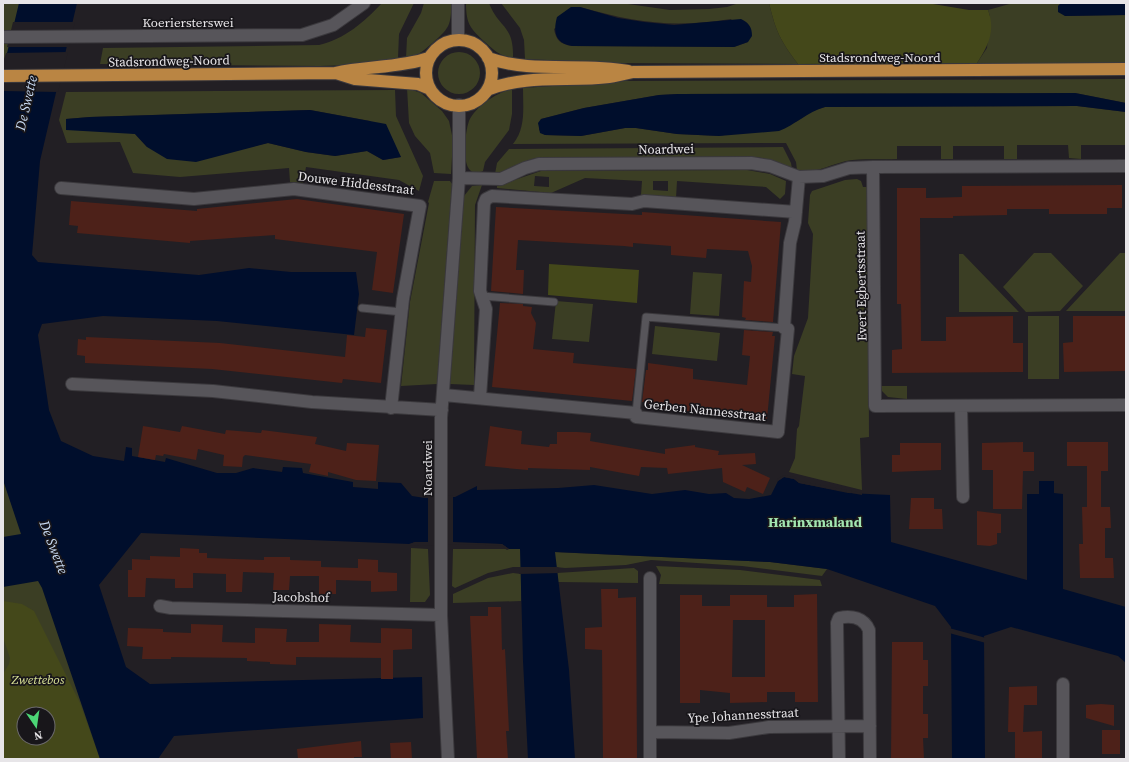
<svg xmlns="http://www.w3.org/2000/svg" width="1129" height="762" font-family="'Source Serif 4',serif">
<style>
.green{fill:#3b3e24;fill-rule:evenodd}
.forest{fill:#44481a;fill-rule:evenodd}
.water{fill:#000e2c}
.pier{fill:#221f24}
.building{fill:#4d2119;fill-rule:evenodd}
.lines{fill:none;stroke-linecap:round;stroke-linejoin:round}
.lane-casing{stroke:#3b393d;stroke-width:9}
.street-casing{stroke:#3b393d;stroke-width:14}
.primary-casing{stroke:#3b393d;stroke-width:14}
.lane{stroke:#57555a;stroke-width:7}
.street{stroke:#57555a;stroke-width:12}
.primary{stroke:#ba8543;stroke-width:12}
.labels{text-anchor:middle;dominant-baseline:central;stroke-width:3.5;stroke-linejoin:round;paint-order:stroke}
.street-label{font-size:13px;fill:#e7e5e8;stroke:#18161a}
.park-label{font-size:13px;font-style:italic;fill:#d9e296;stroke:#18161a}
.water-label{font-size:14px;font-style:italic;fill:#c8daf3;stroke:#18161a}
.neighbourhood-label{font-size:14px;font-weight:bold;fill:#a3e6b0;stroke:#18161a}
</style>
<rect width="100%" height="100%" fill="#221f24"/>
<path class="green" d="M3 3H24L3 123Z
M382 3H414L399 34 398 58 351 65 320 66 100 64 103 48 319 45C345 39 364 22 382 3Z
M424 3H451C452 27 447 30 430 45 422 52 417 56 406 58L407 38 421 13Z
M466 3H489C499 29 514 24 513 58 500 56 495 51 486 43 471 29 466 25 466 3Z
M501 3H621L670 10 709 9 727 7 739 3H769C776 32 780 40 798 64L614 63 525 59 524 40 520 28ZM580 7C637 23 673 28 731 19L748 42 734 47 572 46C560 44 556 40 554 29Z
M1013 3H1061L1058 6 1065 16 1126 15V63H977L987 48 990 16 988 10Z
M438 73a21 21 0 1 1 42 0a21 21 0 1 1-42 0Z
M1126 79V103L1075 93 678 94 659 95 584 108 541 119 539 130 545 135 581 136 625 128H636L677 134 719 136 796 122 812 111 825 107 1077 106 1126 112V145H1081V159L1069 158 1068 145H1017V159H1004V146H953V159H941V146H897V159C880 160 863 158 846 161 829 165 816 174 797 170L796 162 786 143 513 144C526 128 523 108 523 88L625 81Z
M407 88 421 93 442 111 449 121 453 140 451 174 434 173 430 153 415 136 409 123Z
M512 89V114L509 130 485 162 483 171C458 183 465 132 469 121 475 107 497 92 512 89Z
M395 90 396 116 423 176 419 191 399 180 306 167 303 183 290 182 289 168 180 177 133 173 120 142 67 143 59 120 66 92ZM310 110 370 121 401 157 383 160 367 151 335 156 306 152 268 143 249 147H147L135 134 66 119 90 117Z
M783 147 791 163 792 169 770 160 757 157 537 158C522 160 510 173 495 174L497 163 509 149Z
M747 170 770 174 786 181 785 194 780 199 766 187 677 181 676 198 641 195 642 181 585 178 551 193 497 188V186L541 171ZM535 176 549 177V187L534 186ZM653 181H668V191L653 190Z
M857 179 861 181 863 187H868L869 437 860 438 862 490 789 472 795 458 797 429 799 426 805 376 792 374 794 356 808 318 813 234 808 223 810 195 812 191 845 180Z
M434 181H450L452 184 437 384 401 386 410 302 429 203 428 202Z
M482 185 475 205 474 385 450 384 464 196 472 186Z
M1034 253H1051L1083 286 1060 311 1026 312 1003 287Z
M1120 253H1126V311H1066Z
M959 254H963L1019 312H959Z
M693 272 722 274 719 316 690 314Z
M556 301 593 304 589 342 552 339Z
M1028 316H1059V379H1028Z
M655 326 720 333 717 361 652 354Z
M881 386H907V399L888 397 882 391Z
M3 464 102 759H3ZM24 714H48V738H24Z
M411 548 428 549 430 595 425 602H410Z
M453 549H521V567H513L488 573 455 588 452 586Z
M554 552 770 562 827 569 822 576 742 566 651 560 626 565 565 568 556 567Z
M656 566 740 570 820 580 822 586 659 584 661 575Z
M634 568 638 571V583L558 582 557 573Z
M513 573 521 574V601L453 603V594L488 578Z"/>
<path class="forest" d="M769 3H927L969 10H988C996 31 988 46 977 63L798 64C780 40 776 32 769 3Z
M549 264 639 270 637 303 548 295Z
M3 601 22 604 34 611 80 703 100 759H3V674L9 664 10 658 3 637ZM24 714H48V738H24Z"/>
<path class="water" d="M19 3H77L40 161 32 255 38 262 199 275 249 268 291 272H356L359 294 354 335 217 321 103 316 42 324 38 335 49 410 61 441 93 456 124 461 126 447 132 448V456L165 462 166 458 217 473H236L253 468 282 472 283 467 302 468 303 473 353 482V487L378 489V482L401 483 412 496 425 498 455 497 477 486V490L558 488 594 485 652 494 685 490 709 494 726 493 734 498 749 499 771 495 778 481 784 477 794 479 799 483 848 493 890 495 891 542 1027 580V494H1039V481H1054V493L1063 494V589L1126 607V663L1118 656 1011 627 984 636 985 759H952L951 627 935 606 827 569 770 562 555 552 569 670 575 759H528L523 661 520 549H509L502 544 415 542 409 544 141 533 99 585 126 667 150 684 422 677 423 718 174 736 158 759H100L42 588 38 581 3 587V537L21 534 3 480V70Z
M1061 3H1126V15L1065 16 1058 12V6Z
M571 7H580L618 18 644 22 674 25 741 19C749 23 752 27 752 36L748 42 734 47 572 46C555 43 553 32 557 17Z
M1075 93 1126 103V112L1077 106 825 107C807 112 795 125 779 131L719 136 677 134 636 128H625L581 136 545 135 540 133 538 123 541 119 584 108 659 95 678 94Z
M310 110 386 124 401 157 383 160 367 151 335 156 306 152 268 143 196 162 167 159 147 147 135 134 66 130V119L90 117Z"/>
<path class="pier" d="M13 22H75L69 47H7Z
M68 52 58 92 3 91V62L6 53Z
M784 475 794 477 800 481 862 493V495L799 483 794 479 784 477 778 481 777 479Z
M453 495V542L502 544 509 549 507 550 502 546 469 544 410 546V544L415 542H428V496Z
M519 567H558L559 573 519 574Z
M949 628 986 638V643L949 633Z"/>
<path class="building" d="M1122 185V208H1107V214H1049V209H1007V215L953 216V218H920L921 341H946V317L1013 316V343H1023V372L892 373V350L902 349 901 304H897V188H926V198L962 197V186Z
M297 199 404 214 393 293 372 290 377 252 275 239V235L190 241V243L77 233 78 226 69 225 71 201 197 211V209Z
M496 207 642 215V212L781 222 773 322 745 320 746 318 742 317 744 281 751 282 752 266 748 251 707 249 706 258 671 255V246L633 243V247L624 246 518 240 516 270H524L523 294 491 291Z
M500 303 523 304V306L532 307 531 313 536 323 533 349 574 353 573 363 636 369 632 401 492 387Z
M1073 316H1126V371L1064 372 1063 343 1073 342Z
M366 328 387 330 381 383 343 379 342 383 212 369 85 363V356L77 355 78 339 86 340V337L220 343 345 357 347 335 365 337Z
M744 330 773 332 772 336H775L767 419 644 407V402H642L646 370H648V363L693 369V379L747 385 750 356 742 355Z
M143 426 180 432 182 426 225 434 226 430 261 433 262 430 317 437 315 444 346 451 347 443 379 445 376 481 356 480 328 472V476L309 472 311 464 245 455 243 457 242 467 223 466 224 455 198 449 196 460 164 454 163 456 156 455 155 460 138 457Z
M490 426 522 431 521 444 549 447 550 444H557V432H577L591 433 590 441 665 454V449L695 445V447L719 451 718 455 755 453 756 464 742 465 770 478 763 494 747 487 745 492 723 482 722 468 668 474 667 468 641 467 639 476 590 467V470L528 468V470L485 466Z
M1023 442V452H1034V471H1023L1022 509H993V470H982V443Z
M1067 442H1108V471H1101V507H1110L1111 528H1105V558H1113L1114 578H1080L1079 544H1083L1082 507H1087V466H1067Z
M900 443H941V470L892 472V455H900Z
M911 498H934V509H942L943 529H909Z
M977 511 1001 514V533H997V544L990 546 977 545Z
M180 548 199 549V553H207V558L264 560V557H290V560L321 561V567L358 568V559L378 560V572L397 573V591L371 592V581L336 580V594H319V576H290L289 590H273L274 573 243 572 242 592H226V574L193 573V588H175V579L146 578 145 597H128V570H132V559L150 560V556L180 557Z
M601 589H618V598L636 597 637 759H603L602 650 585 649V628L602 627Z
M817 594 818 702H795V692H767V702L730 703V693L700 690V703H680V595H702V606H730V595H767V607H794V595ZM733 620H765V677H732Z
M488 607H501L502 650 505 649 509 731H506L508 759H477L470 616H488Z
M191 624 223 625 222 642 255 643V628L287 629 286 642H319V624L351 625 350 642 381 643V628L412 629V649L393 650V679H381V658L296 657V665L270 664V662L247 661V658L171 657V659H142L143 647 127 646 128 628 163 629V632L191 633Z
M892 642H923V660H928V686H923V714H928V738H923L924 759H891Z
M1037 686V705H1024L1023 732 1042 731V759H1015V732H1008L1009 687Z
M1101 704 1114 705V726L1086 718V705Z
M1102 730H1120V754H1102Z
M361 741 362 757H354V759H298L297 749Z
M411 742 412 759H391L390 743Z"/>
<g class="lines">
<defs>
<path id="lane" d="M482 296 554 302
M362 308 402 312
M636 413 646 317 784 328"/>
<path id="street" d="M458 3V39
M3 37 302 35 333 25 364 3
M1126 166 873 167 875 406 1126 405
M459 178 501 179 525 168 539 164 751 163 770 166 799 177 823 176 849 168 873 167
M61 188 194 199 294 189 420 206 403 299 391 408
M72 384 213 391 312 402 442 410
M444 395 636 413V417L778 432 788 329 784 328 790 243 795 222 799 177
M480 397 486 309 480 291 484 204 486 199 492 196 632 204 644 201 796 212
M961 406 963 497
M650 578V759
M160 606 171 608 441 615
M1063 684V759
M650 732 729 733 769 727 870 726
M448 759 441 615V418L459 178V105
M839 759 837 623 839 618C852 615 864 618 869 630L870 759"/>
<path id="primary" d="M426 73a33 33 0 1 1 66 0a33 33 0 1 1-66 0Z
M488 58C532 74 582 62 628 71
M336 73 355 79 418 84 430 89
M3 76 335 73C366 66 399 68 429 58
M487 90C526 74 569 82 609 77 617 76 625 74 633 72L1126 69"/>
</defs>
<use href="#lane" class="lane-casing"/>
<use href="#street" class="street-casing"/>
<use href="#primary" class="primary-casing"/>
<use href="#lane" class="lane"/>
<use href="#street" class="street"/>
<use href="#primary" class="primary"/>
</g>
<g class="labels">
<g class="street-label">
<text x="188" y="22">Koeriersterswei</text>
<text x="880" y="57">Stadsrondweg-Noord</text>
<text transform="translate(169 61) rotate(-1)">Stadsrondweg-Noord</text>
<text transform="translate(666 149) rotate(-1)">Noardwei</text>
<text transform="translate(356 183) rotate(7)">Douwe Hiddesstraat</text>
<text transform="translate(861 286) rotate(-91)">Evert Egbertsstraat</text>
<text transform="translate(705 410) rotate(6)">Gerben Nannesstraat</text>
<text transform="translate(427 468) rotate(-90)">Noardwei</text>
<text transform="translate(301 597) rotate(1)">Jacobshof</text>
<text transform="translate(743 715) rotate(-3)">Ype Johannesstraat</text>
</g>
<g class="park-label">
<text x="38" y="679">Zwettebos</text>
</g>
<g class="water-label">
<text transform="translate(26 103) rotate(-77)">De Swette</text>
<text transform="translate(54 547) rotate(69)">De Swette</text>
</g>
<g class="neighbourhood-label">
<text x="815" y="522">Harinxmaland</text>
</g>
</g>
<rect width="1129" height="762" fill="none" stroke="#e7e5e8" stroke-width="8"/>
<g transform="translate(36 726) rotate(167)"><circle r="19" fill="#18161a" stroke="#6b696c"/>
<path d="M0-3L7 15L0 10L-7 15Z" fill="#4cd676"/>
<text y="-6" font-size="11" font-weight="bold" text-anchor="middle" fill="#e7e5e8">N</text>
</g>
</svg>
